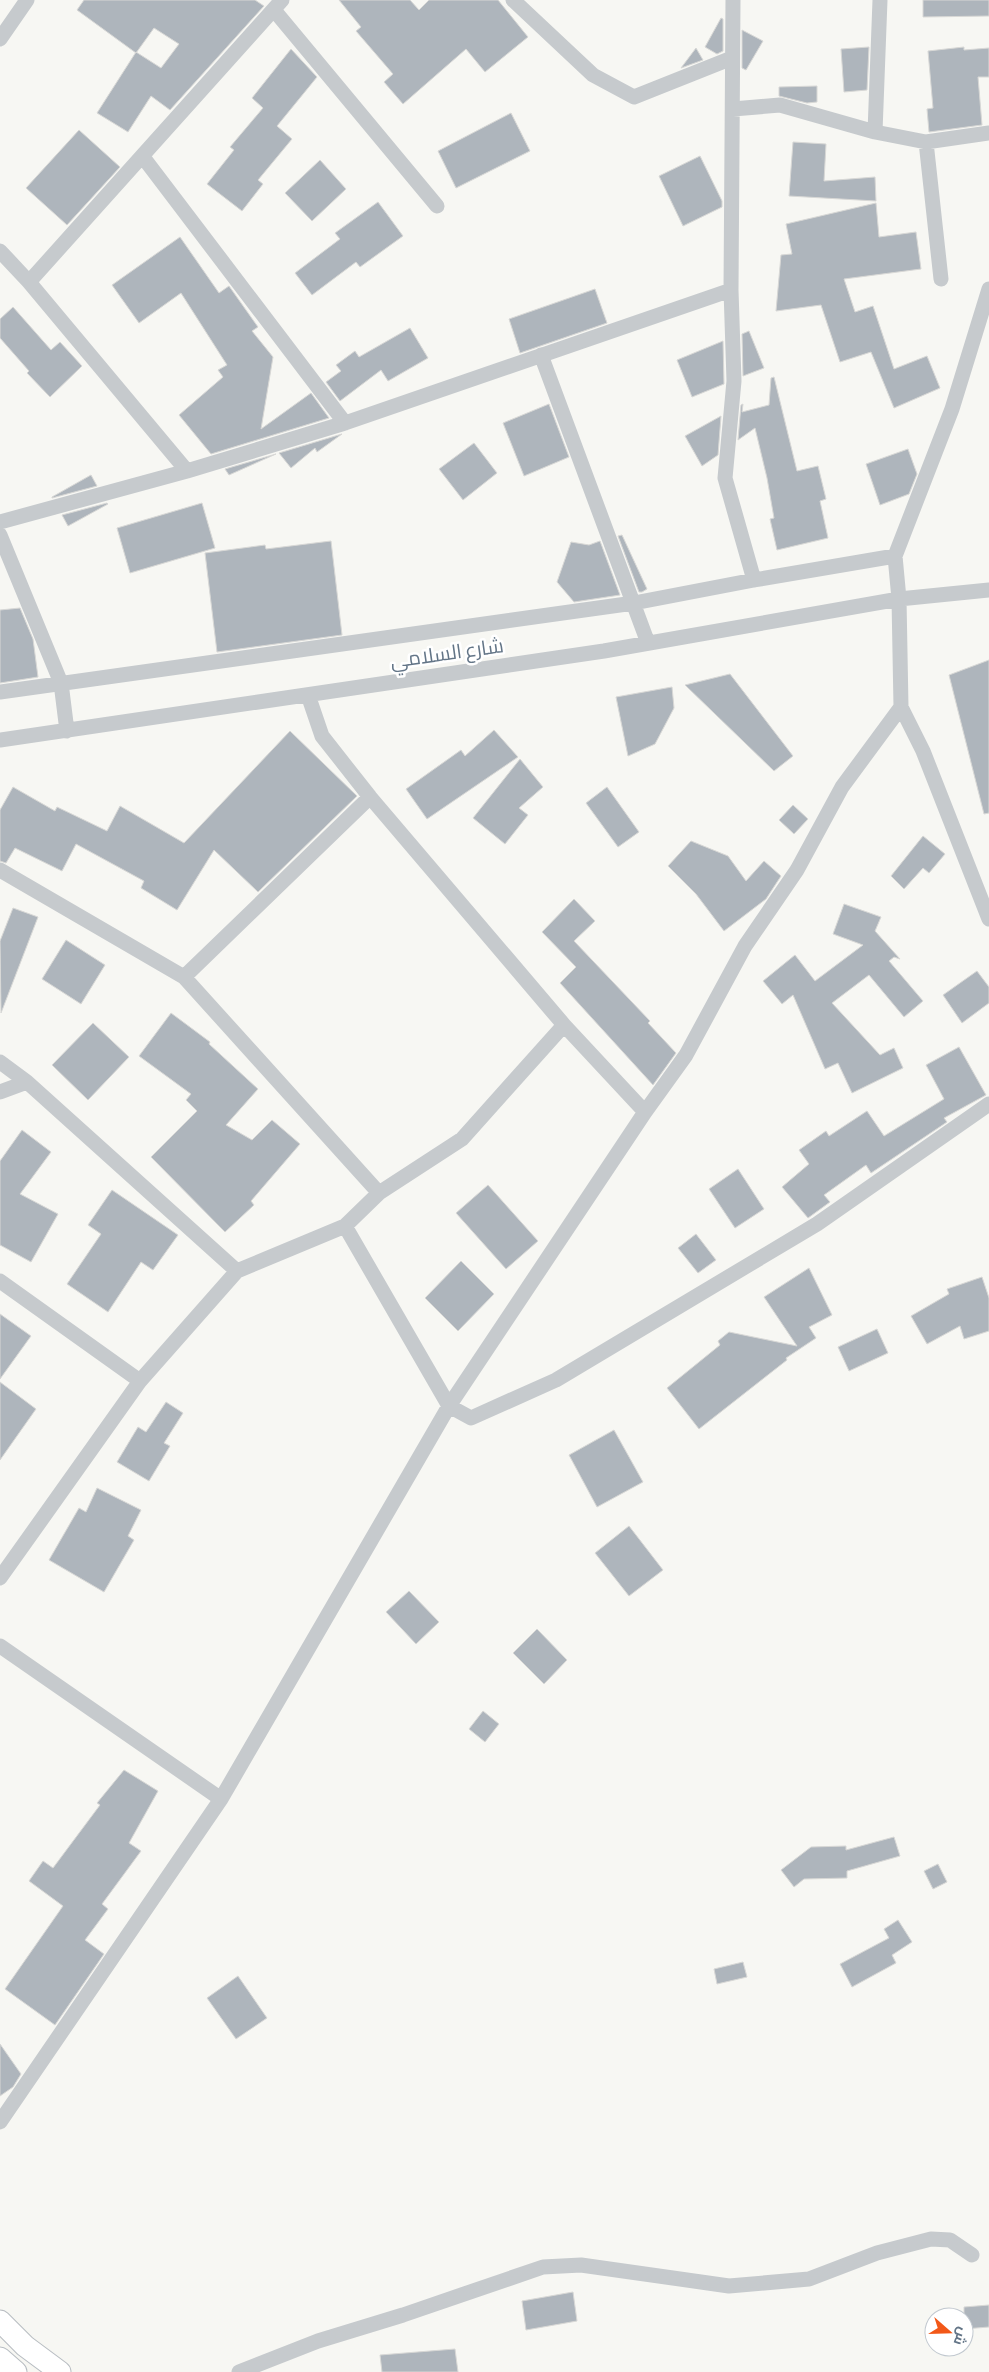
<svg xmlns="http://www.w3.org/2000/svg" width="989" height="2372" font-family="'Alegreya Sans',Cairo,sans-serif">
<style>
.building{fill:#aeb5bc;stroke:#d8d8d6}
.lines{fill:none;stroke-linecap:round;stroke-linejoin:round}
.secondary-casing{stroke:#b8bdc2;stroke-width:23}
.street{stroke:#c6cacd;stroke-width:15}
.secondary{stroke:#fff;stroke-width:21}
.labels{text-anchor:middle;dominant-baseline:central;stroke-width:5;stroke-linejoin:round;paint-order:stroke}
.street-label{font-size:20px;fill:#637587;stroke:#fff}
</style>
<rect width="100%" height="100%" fill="#f7f7f3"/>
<path class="building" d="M84 0H255L264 6 170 110 151 96 128 132 97 113 136 52 161 68 179 44 154 28 136 53 77 10Z
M339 0H410L419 10 429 0H498L528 37 485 72 466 49 403 104 384 82 393 74 356 31 361 27Z
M923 0H989V16L923 17Z
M721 18 723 19V51L717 54 705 47Z
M742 30 763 41 746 70 742 68Z
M869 47 867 90 844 92 841 49Z
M964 47V50L989 48V77H978L982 125 929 132 927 109 933 108 928 51Z
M696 48 703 60 681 68Z
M291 49 317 77 277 126 292 139 258 180 263 184 242 211 207 184 234 150 230 147 263 108 252 98Z
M817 86V102L807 103 779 96V87Z
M511 113 530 151 456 188 438 151Z
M79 130 120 167 67 225 26 188Z
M793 142 826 144 824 181 875 177 876 201 789 196Z
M700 156 722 201V207L683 226 659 176Z
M320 160 346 189 312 221 285 193Z
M378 202 403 236 360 267 356 262 312 295 295 273 340 239 335 233Z
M876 203 879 237 916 232 921 269 844 279 855 312 873 306 894 369 927 356 940 388 894 408 871 352 840 362 821 305 776 311 781 255 792 254 786 224Z
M180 237 219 293 229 286 258 327 252 331 273 357 261 429 311 393 329 418 211 454 179 415 223 377 218 370 227 365 181 293 139 323 112 285Z
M595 289 607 323 520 353 509 319Z
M13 307 51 350 60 342 82 366 50 397 27 373 29 371 0 338V319Z
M410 328 428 358 388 381 381 370 340 401 326 382 341 371 336 365 355 351 359 357Z
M749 331 764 368 743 376 742 334Z
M723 341 724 384 692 397 677 360Z
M774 377 797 471 818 466 826 499 820 501 828 538 777 550 770 519 774 518 767 478 755 428 738 440 741 405 743 404 742 412 769 405 771 378Z
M549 404 569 457 524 476 503 423Z
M721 416 718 455 702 466 685 436Z
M342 434 317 452 315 448 291 468 279 453Z
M474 443 497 473 463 500 439 469Z
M908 449 917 474 909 494 880 505 866 464Z
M276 454 229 475 225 469Z
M91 475 97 486 52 498V497Z
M107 503 108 504 68 526 62 515Z
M202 503 215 548 130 573 117 528Z
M622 535 647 589 642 592H639L618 536Z
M331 541 342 635 217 652 205 553 265 545 266 549Z
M600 541 620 595 574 602 557 582 571 542 589 545Z
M20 608 33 639 38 677 0 683V610Z
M989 660V813L984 814 949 675Z
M730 674 793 756 774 771 685 685Z
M672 687 674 708 655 744 628 756 616 697Z
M494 730 518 757 427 819 406 789 461 750 465 756Z
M290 731 357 796 258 892 214 850 177 910 141 888 144 881 76 844 62 871 15 848 6 863 0 861V810L13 787 55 811 57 807 107 831 120 806 184 843Z
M520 759 543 787 519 808 528 815 505 844 473 818Z
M607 787 639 832 618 847 586 803Z
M793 805 808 819 794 834 779 820Z
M923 836 945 854 929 873 923 868 904 889 891 876Z
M691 841 728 856 746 881 764 861 781 876 766 899 724 931 696 894 668 866Z
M574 899 595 921 574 941 650 1021 648 1023 676 1053 653 1085 560 983 576 967 542 932Z
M844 904 881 917 875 931 900 959 894 957 889 961 923 1001 904 1017 869 975 832 1003 880 1055 894 1048 903 1068 852 1093 838 1063 825 1069 793 995 782 1004 763 981 795 955 815 981 863 945 833 934Z
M13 908 38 917 1 1013 0 941Z
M66 940 105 965 81 1004 42 979Z
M977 971 989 987V1003L962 1023 943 995Z
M171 1013 210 1042 209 1044 258 1089 226 1125 252 1140 272 1120 300 1144 251 1201 254 1205 225 1232 151 1157 197 1111 186 1100 191 1094 139 1056Z
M93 1023 129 1057 88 1100 52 1065Z
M959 1047 986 1095 944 1118 947 1122 871 1173 866 1165 824 1195 830 1202 808 1218 782 1187 809 1164 799 1150 826 1131 829 1136 867 1111 884 1136 944 1099 926 1065Z
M22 1130 51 1152 20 1194 58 1214 31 1262 0 1245V1161Z
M738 1169 764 1209 735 1228 709 1189Z
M488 1185 538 1241 506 1269 456 1213Z
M112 1190 178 1235 153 1270 141 1262 108 1312 67 1284 101 1234 88 1225Z
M696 1234 716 1260 698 1273 678 1248Z
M461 1261 494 1294 458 1331 425 1298Z
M809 1268 832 1315 809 1327 816 1338 786 1358 787 1360 699 1429 667 1388 720 1345 718 1341 729 1332 797 1346 764 1297Z
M982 1277 989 1298V1331L964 1339 960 1326 927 1344 911 1316 949 1294 947 1289Z
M0 1314 31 1336 0 1379Z
M877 1329 888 1353 849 1371 838 1347Z
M0 1382 36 1409 0 1460Z
M166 1402 183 1413 164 1443 170 1446 149 1481 117 1462 138 1427 146 1432Z
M614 1430 643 1482 597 1507 569 1455Z
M97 1488 141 1510 128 1536 134 1540 104 1592 49 1560 79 1508 86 1512Z
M629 1526 663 1570 629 1596 595 1553Z
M409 1591 439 1622 416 1644 386 1612Z
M537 1629 567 1660 544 1684 513 1653Z
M483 1711 499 1724 485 1742 469 1729Z
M124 1770 158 1791 129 1843 141 1851 102 1904 108 1909 85 1940 104 1954 55 2025 5 1989 63 1906 29 1881 43 1861 53 1868 100 1805 97 1803Z
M894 1837 900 1856 847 1871V1878L804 1879 794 1887 781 1870 811 1847 846 1846V1850Z
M938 1864 947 1882 933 1889 924 1871Z
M898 1920 912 1942 892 1955 896 1963 852 1987 840 1964 889 1938 884 1929Z
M743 1962 747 1977 717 1984 714 1969Z
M238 1976 267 2018 236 2039 207 1998Z
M0 2044 21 2074 13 2087 0 2096Z
M573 2292 577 2321 526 2330 522 2301Z
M989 2305V2327L964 2329V2307Z
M455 2349 458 2372H382L380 2355Z"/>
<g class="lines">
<defs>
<path id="secondary" d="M0 2321 25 2346 60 2372
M0 2358 16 2372"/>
</defs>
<use href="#secondary" class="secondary-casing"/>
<path class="street" d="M513 0 593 75 634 97 732 58
M733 0 731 290 734 381 725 478 754 580
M274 10 437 206
M0 39 27 0
M733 109 780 105 875 132 926 142 989 133
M875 132 880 0
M926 142 941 279
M143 157 345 423
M0 251 29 282 187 471
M29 282 282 0
M541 355 648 643
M0 522 187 471 345 423 731 290
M0 535 61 683 67 731
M0 692 634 603 754 580 895 556
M308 695 322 736 370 797 564 1025 645 1112
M901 707 923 751 989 919
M0 740 604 651 899 599 989 590
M0 870 184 977 379 1193
M184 977 370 797
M0 1062 27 1082 237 1271
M0 1092 27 1082
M345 1226 449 1406 471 1418 556 1380 817 1224 989 1104
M0 1281 140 1381
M0 1578 140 1381 237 1271 345 1226 379 1193 462 1139 564 1025
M0 1646 221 1799
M0 2122 221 1799 449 1406 645 1112 686 1055 745 946 797 870 842 787 901 707 899 599 895 556 952 409 989 289
M239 2372 318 2341 403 2315 543 2267 581 2265 729 2286 809 2279 877 2253 931 2239 950 2240 972 2255"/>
<use href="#secondary" class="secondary"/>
</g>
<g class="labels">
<g class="street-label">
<text transform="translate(447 654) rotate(-8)">شارع السلامي</text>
</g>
</g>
<g transform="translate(949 2332) rotate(110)"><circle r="24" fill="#ffffff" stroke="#c1c8cf"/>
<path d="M0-4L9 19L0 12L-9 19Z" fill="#f25818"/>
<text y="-8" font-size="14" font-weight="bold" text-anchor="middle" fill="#637587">ش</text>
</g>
</svg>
